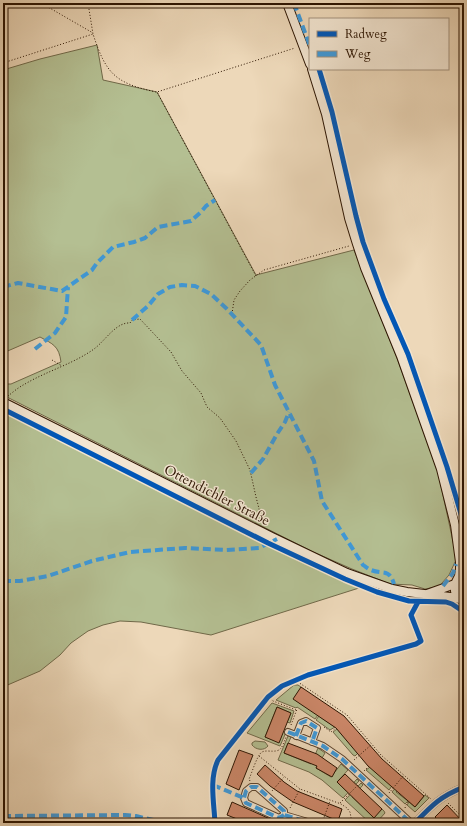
<svg xmlns="http://www.w3.org/2000/svg" width="467" height="826" font-family="Cardo,serif">
<style>
.green{fill:#b4bf92;stroke:#706949}
.building{fill:#cc8769;stroke:#2b1300}
.lines{fill:none;stroke-linecap:round;stroke-linejoin:round}
.street-casing{stroke:#5c442e;stroke-width:8}
.secondary-casing{stroke:#2b1300;stroke-width:10}
.path{stroke:#2b1300;stroke-width:1;stroke-dasharray:1 2;stroke-linecap:butt}
.street{stroke:#f3e6d2;stroke-width:6}
.secondary{stroke:#f3e6d2;stroke-width:8}
.quiet{stroke:#3d9adc;stroke-width:4;stroke-dasharray:8 4;stroke-linecap:butt}
.cycleway-casing{stroke:#f3e6d2;stroke-width:8}
.cycleway{stroke:#0057b8;stroke-width:5}
.labels{text-anchor:middle;dominant-baseline:central;stroke-width:3;stroke-linejoin:round;paint-order:stroke}
.street-label{font-size:14px;fill:#2b1300;stroke:#f3e6d2}
</style>
<rect width="100%" height="100%" fill="#edd8b9"/>
<filter id="stains"><feTurbulence type="fractalNoise" baseFrequency=".005" numOctaves="4"/><feColorMatrix values="0 0 0 0 .2 0 0 0 0 .09 0 0 0 0 .02 0 0 0 .5 -.17"/></filter>
<radialGradient id="worn" r=".72"><stop offset=".6" stop-color="#630" stop-opacity="0"/><stop offset="1" stop-color="#630" stop-opacity=".3"/></radialGradient>
<path class="green" d="M97 45 103 80 157 92 256 275 354 250 397 358 438 472 457 560 455 562 449 575 442 583V586L425 589 412 585 390 584 352 569 311 551 3 395V384H11L61 362C59 346 53 344 40 337L3 353V70L40 59Z
M3 412 268 546 359 588 211 635 141 622 120 621 103 625 88 631 71 643 60 655 40 671 3 687Z
M464 577V597C458 591 458 583 464 577Z
M294 685H298L301 687 318 715 315 719 297 707 296 708 276 700Z
M272 703 294 711 290 723 287 722 291 713 277 707 265 737 279 742 284 729 287 730 280 746 247 733Z
M319 716 335 727 330 730 316 720Z
M337 729 359 752 355 756 353 755 333 732Z
M288 736 291 737 284 753 311 764 318 748 325 753 316 768 331 777 341 764 348 770 337 782 346 791 357 779 359 781 343 798 322 780 309 772 278 760Z
M255 741 265 742 268 746C264 751 256 750 252 745V743Z
M370 767 399 774 400 775 389 790 366 770Z
M406 781 396 792 408 801 405 804 392 792 397 786Z
M361 783 363 785 352 797 374 817 382 809 384 811 385 813 376 823H370L345 800Z
M425 795 429 798 415 812 407 805 409 802 415 807Z"/>
<path class="building" d="M301 687 344 716 382 759 424 796 415 807 368 766 336 728 293 699Z
M277 707 291 713 279 743 265 737Z
M288 743 317 754 337 768 332 777 316 768 317 766 284 753Z
M239 750 253 755 239 790 226 784Z
M265 765 284 782 297 791 342 809 338 821 293 802 270 786 257 774Z
M345 774 382 809 374 818 337 782Z
M232 802 277 822 282 823H247L227 815Z
M447 805 464 823H441L435 817Z"/>
<g class="lines">
<defs>
<path id="street" d="M288 732 323 746 342 759 411 823
M296 736 301 723 306 721 317 728 312 742
M284 815 279 818 246 803 244 798 246 791 251 787H257L284 811V815L311 823
M415 823C432 805 441 796 464 787"/>
<path id="secondary" d="M287 3 310 64
M312 69 326 114 349 218 357 244 365 268 401 356 441 469 455 525 460 562V569L459 576 455 584V591L457 597 464 602
M3 402 272 537 347 573 392 589 407 592 450 597 460 599
M427 594 455 584"/>
</defs>
<use href="#street" class="street-casing"/>
<use href="#secondary" class="secondary-casing"/>
<path class="path" d="M41 3 93 33
M88 3 93 34
M3 63 93 34C106 74 115 83 156 92
M256 276 157 92 295 48
M232 314 234 300 240 291 250 280 264 270 349 246
M52 360 62 366
M8 396C13 392 19 387 25 384 47 371 73 364 94 349 105 341 116 322 130 323L132 320 140 319 171 352 182 371 201 393 207 407 220 418 236 441 250 470 256 497 263 524
M295 680 347 715 381 755 431 799
M268 697 273 701 296 710
M291 725 297 709
M324 727 331 732 336 728
M259 756 300 789 341 804 347 808 350 812 352 823
M354 760 371 745
M364 771 369 766
M250 781 249 779C252 773 257 755 262 752 264 751 266 751 268 751 282 752 281 749 286 737
M272 791 284 777
M389 793 404 775
M340 803 359 784
M448 803 464 819
M290 808 300 789
M405 808 406 805 408 802
M322 823 330 801"/>
<use href="#street" class="street"/>
<use href="#secondary" class="secondary"/>
<path class="quiet" d="M294 3 310 46
M3 287 18 283 62 291 92 270 97 263 113 247 134 242 145 238 158 227 191 221 201 212 206 206 215 200
M132 320 148 306 158 294 170 287 182 285 195 286 211 294 227 309 261 345 275 385 314 461 322 501 363 565C365 566 368 569 371 570 384 575 389 568 394 584
M35 349 55 333 66 317 68 287
M251 473 263 459 277 434 285 422 289 412
M3 581H20L48 576 92 561 130 552 185 548 226 550 259 548 277 539
M443 586 453 573 456 564
M288 732 323 746 342 759 411 823
M296 736 301 723 306 721 317 728 312 742
M213 785 244 798
M284 815 279 818 246 803 244 798 246 791 251 787H257L284 811V815L311 823
M3 816 125 815 136 816 166 823"/>
<defs>
<path id="cycleway" d="M319 69 332 112 356 216 363 242 384 299 408 354 447 467 464 524
M3 409 268 543 345 579 377 592 409 601 446 602 452 604 464 612
M215 823C214 802 209 779 218 760L268 697 282 686 308 675 416 644 421 641 411 615 418 602
M415 823C432 805 441 796 464 787"/>
</defs>
<use href="#cycleway" class="cycleway-casing"/>
<use href="#cycleway" class="cycleway"/>
</g>
<g class="labels">
<g class="street-label">
<text transform="translate(217 495) rotate(27)">Ottendichler Straße</text>
</g>
</g>
<rect width="467" height="826" fill="none" stroke="#edd8b9" stroke-width="16"/>
<rect x="4" y="4" width="459" height="818" fill="none" stroke="#2b1300" stroke-width="2"/>
<rect x="8" y="8" width="451" height="810" fill="none" stroke="#2b1300"/>
<rect x="309" y="18" width="140" height="52" fill="#f3e6d2" stroke="#a3927e"/>
<rect x="317" y="31" width="20" height="6" fill="#0057b8" stroke="#a3927e"/>
<text x="345" y="38" font-size="12" fill="#2b1300">Radweg</text>
<rect x="317" y="51" width="20" height="6" fill="#3d9adc" stroke="#a3927e"/>
<text x="345" y="58" font-size="12" fill="#2b1300">Weg</text>
<rect width="100%" height="100%" filter="url(#stains)"/>
<rect width="100%" height="100%" fill="url(#worn)"/>
</svg>
